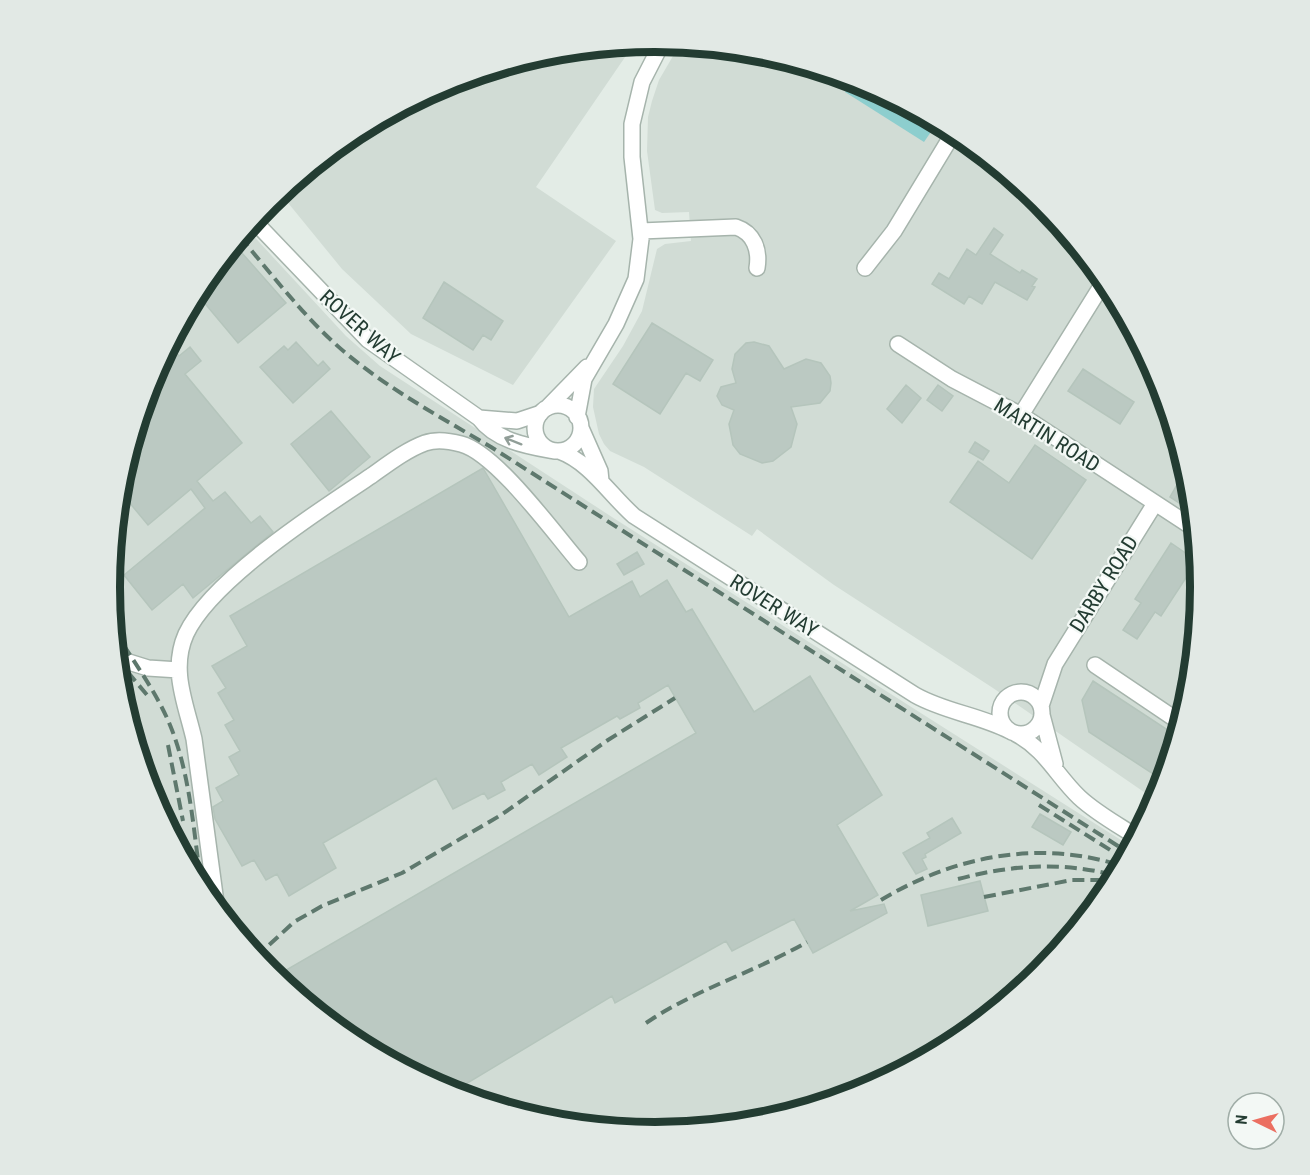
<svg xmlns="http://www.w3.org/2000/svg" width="1310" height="1175" font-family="'Roboto Condensed',sans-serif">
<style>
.built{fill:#d1dcd5}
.water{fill:#8dcece}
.building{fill:#bbc9c2;stroke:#b5c5bc;stroke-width:1.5}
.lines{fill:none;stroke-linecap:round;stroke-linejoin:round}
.minor-casing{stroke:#a6b4ac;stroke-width:18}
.minor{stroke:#fff;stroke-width:15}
.rail{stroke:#5e786d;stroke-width:4;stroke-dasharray:12 6;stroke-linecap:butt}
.oneway{stroke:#919e98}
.labels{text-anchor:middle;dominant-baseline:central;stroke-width:4.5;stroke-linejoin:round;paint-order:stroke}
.street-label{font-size:21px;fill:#233c32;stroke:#f3f8f5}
.rim{fill:none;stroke:#233c32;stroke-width:8}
</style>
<rect width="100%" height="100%" fill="#e3ece6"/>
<path class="built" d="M634 44 536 187 616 241 513 385 411 334 342 269 280 193 352 134 447 83 549 52Z
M680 44 762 53 864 84 958 134 1041 202 1109 285 1159 379 1190 481 1200 588 1190 694 1157 801 993 688 834 585 757 529 752 536 644 467 610 451 604 444 599 434 593 407 594 389 623 346 642 311 657 249 665 244 691 241 689 212 662 213 655 210 647 151 648 117 652 101 659 80Z
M247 229 346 336 380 366 615 519 1132 847 1108 891 1040 973 958 1041 863 1092 761 1123 655 1133 548 1122 446 1091 352 1041 269 973 201 890 151 796 120 694 110 587 120 481 151 378 202 284Z"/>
<path class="water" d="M853 80 937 123 924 142 845 92Z"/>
<path class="building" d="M994 228 1003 235 990 254 1020 273 1022 270 1037 279 1032 286 1035 287 1027 300 995 282 982 304 969 296 964 304 932 284 939 273 949 279 967 249 976 255Z
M234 244 286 303 238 343 197 294Z
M444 282 503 321 491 340 483 335 473 350 423 318Z
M652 323 713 360 700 381 686 373 660 414 613 384Z
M296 342 318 366 323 361 330 369 293 403 260 367 284 346 288 350Z
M754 342 769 346 784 369 806 359 821 363 830 376 831 383 830 391 820 403 791 407 797 424 791 447 773 461 762 463 740 454 733 445 729 424 734 410 722 405 717 396 721 387 736 383 732 369 735 354 746 343Z
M169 345 179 356 190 347 201 361 185 374 242 443 197 481 213 501 225 492 251 523 260 516 273 532 193 598 183 584 152 610 124 575 205 508 191 489 148 525 119 490 151 378Z
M1083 369 1134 402 1120 424 1068 391Z
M906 385 921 398 902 423 887 409Z
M938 385 953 396 942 411 927 400Z
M331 411 370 457 329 491 291 444Z
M975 442 989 451 983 460 969 452Z
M1035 445 1086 480 1032 559 950 502 978 461 1009 483Z
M483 468 569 617 632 581 640 597 667 580 686 612 692 609 754 712 810 676 882 795 837 825 878 895 850 911 884 904 887 913 813 953 794 919 732 951 726 941 615 1003 612 996 451 1093 352 1041 274 977 696 733 668 685 638 703 640 708 620 719 617 716 561 748 567 757 539 775 532 764 501 782 505 790 488 799 484 793 453 809 436 778 323 843 336 868 289 896 277 874 266 880 254 860 242 866 215 819 213 807 223 801 216 788 239 775 229 757 240 751 225 725 234 720 218 693 226 688 212 666 247 646 230 616Z
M1186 469 1190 481 1193 512 1170 497Z
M1171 543 1197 561 1161 616 1155 612 1137 639 1123 630 1141 603 1135 599Z
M637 552 644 564 624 575 617 564Z
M1093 681 1177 736 1164 781 1089 732 1082 700Z
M1040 814 1071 832 1063 845 1032 827Z
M952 818 961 833 925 854 926 857 922 859 927 869 916 874 903 853 930 838 927 833Z
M980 881 988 911 928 926 921 895Z"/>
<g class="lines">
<defs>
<path id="minor" d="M254 221 368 340 479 418C496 441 527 446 554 451
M641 231 736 227C754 233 760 250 757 268
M865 268 894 231 954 132
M898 344 952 379 1021 415 1195 529
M535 428a23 23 0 1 1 46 0a23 23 0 1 1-46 0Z
M547 408 587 367
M1021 415 1105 280
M577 417 584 379 616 324 636 279 641 239 632 157V124L642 82 662 43
M479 418 517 421 541 413
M581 428 600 471 601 481
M559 451C590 462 610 495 634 516L915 695C945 712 979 715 1010 731
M116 658 148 668 179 670
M1095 665 1181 723
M1000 713a21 21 0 1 1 42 0a21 21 0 1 1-42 0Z
M1041 706 1055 664 1154 505
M1042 715 1055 764
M1016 734C1046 750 1056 775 1079 797 1096 813 1118 825 1137 837
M217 910 194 739C186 704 170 670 186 634 211 580 321 509 371 476 388 464 406 450 425 443 436 439 450 441 461 444 496 453 554 533 579 562"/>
</defs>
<use href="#minor" class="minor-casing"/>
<use href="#minor" class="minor"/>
<path class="rail" d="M240 237C275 278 307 321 348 355 392 391 442 418 491 447L1129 853
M114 630C133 661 156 691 170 725 191 776 194 836 202 891
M116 658 147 695
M168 745 183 821
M1039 805 1115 853
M958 879C1011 865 1063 861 1117 876
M984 897 1072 880H1111
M881 900C954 856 1040 839 1122 866
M256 957 294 922 322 906 402 873 501 815 608 740 675 698
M646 1023C696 989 755 972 807 942"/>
</g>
<defs><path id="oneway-shaft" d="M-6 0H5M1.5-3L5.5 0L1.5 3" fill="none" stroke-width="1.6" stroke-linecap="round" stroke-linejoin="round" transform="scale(1.5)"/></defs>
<use class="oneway" href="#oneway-shaft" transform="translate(513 441) rotate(-158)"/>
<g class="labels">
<g class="street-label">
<text transform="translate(360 327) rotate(42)">ROVER WAY</text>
<text transform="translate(1047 435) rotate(32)">MARTIN ROAD</text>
<text transform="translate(1104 584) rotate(-58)">DARBY ROAD</text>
<text transform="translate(774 606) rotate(32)">ROVER WAY</text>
</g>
</g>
<path d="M0 0H1310V1175H0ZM120 587a535 535 0 1 1 1070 0a535 535 0 1 1-1070 0Z" fill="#e2e9e5" fill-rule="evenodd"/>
<path class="rim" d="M120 587a535 535 0 1 1 1070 0a535 535 0 1 1-1070 0Z"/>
<g transform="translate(1256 1121) rotate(275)"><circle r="28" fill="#f3f8f5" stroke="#a0ada7" stroke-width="1.5"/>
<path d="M0-4.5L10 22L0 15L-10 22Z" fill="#eb6f61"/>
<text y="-9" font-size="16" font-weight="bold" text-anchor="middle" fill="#233c32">N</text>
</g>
</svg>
